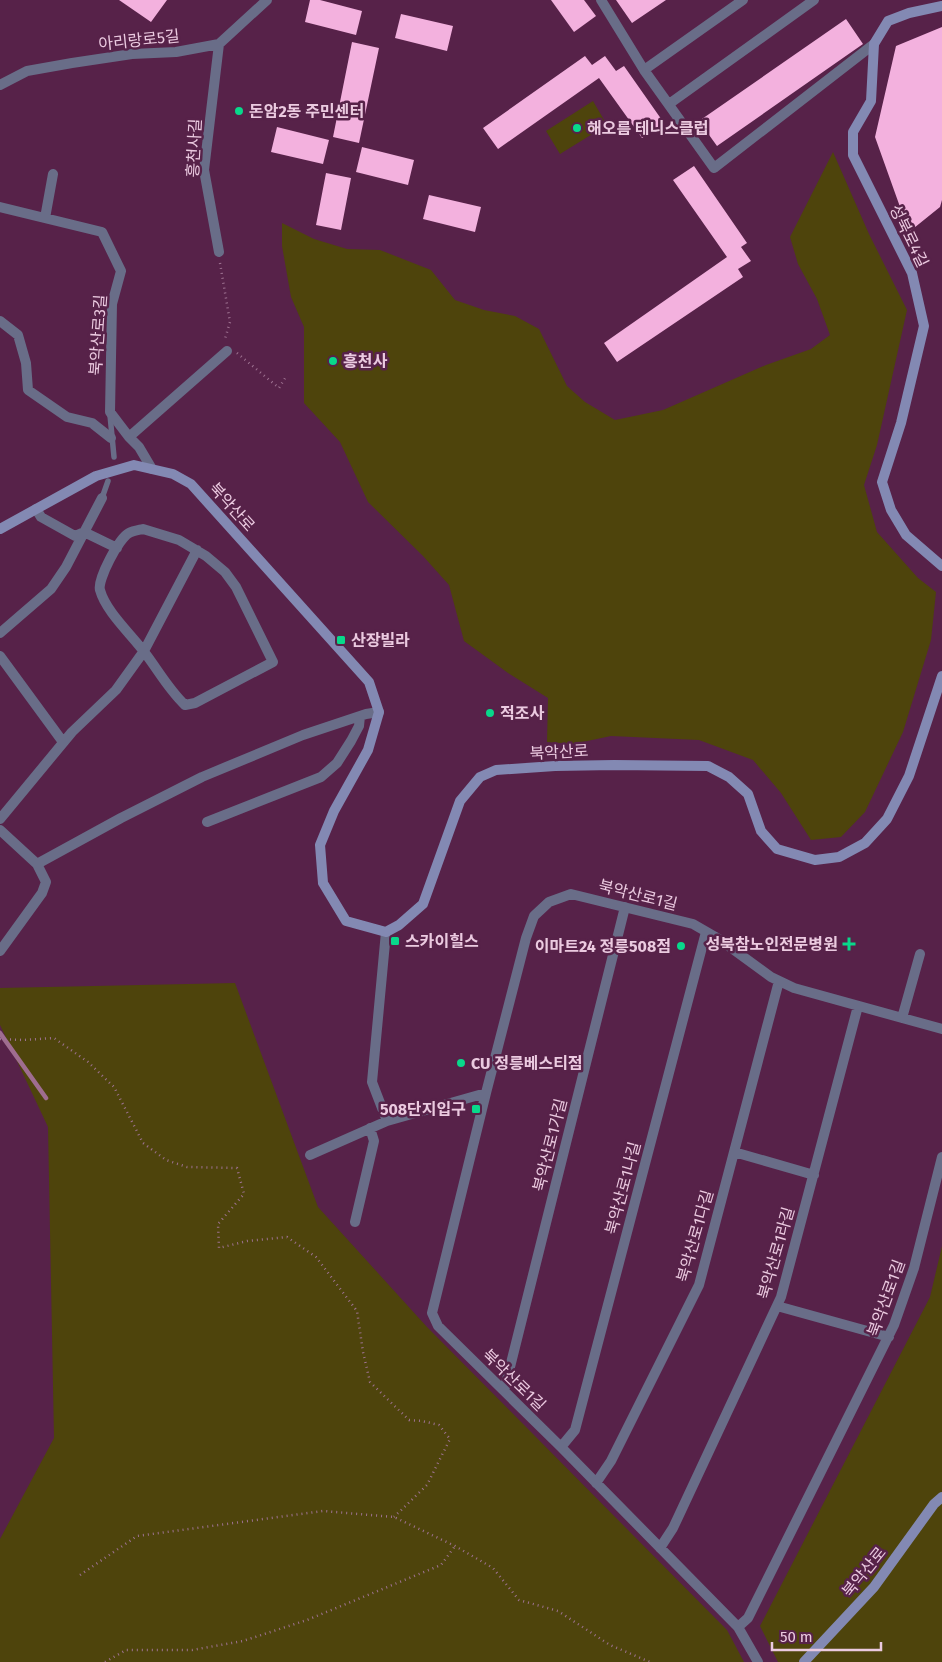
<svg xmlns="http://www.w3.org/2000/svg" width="942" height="1662" font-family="'Fira Sans','Noto Sans KR',sans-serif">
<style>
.green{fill:#4e440c}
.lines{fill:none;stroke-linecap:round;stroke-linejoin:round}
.stream{stroke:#9f6d90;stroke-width:4.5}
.building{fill:#f3b1de}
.path{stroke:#9e7291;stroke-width:2.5;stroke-dasharray:1 4;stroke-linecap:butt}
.lane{stroke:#696d88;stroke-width:5.5}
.street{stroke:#696d88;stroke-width:10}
.secondary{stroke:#8389b3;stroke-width:10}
.poi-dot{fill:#08d98b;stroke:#572249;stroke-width:2}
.labels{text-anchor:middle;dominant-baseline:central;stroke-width:5;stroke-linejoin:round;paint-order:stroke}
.street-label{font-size:16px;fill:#ebcae0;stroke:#572249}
.poi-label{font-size:16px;font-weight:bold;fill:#ebcae0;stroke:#572249;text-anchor:start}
</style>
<rect width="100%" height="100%" fill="#572249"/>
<path class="green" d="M593 101 607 125 560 154 546 131Z
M833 152 869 234 907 310 877 445 864 485 877 532 918 578 936 592 931 640 903 732 865 812 841 837 811 840 781 793 753 760 699 740 611 736 573 744 547 742 548 698 508 673 464 641 449 585 423 556 368 502 340 442 304 403V327L291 297 282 246V223L314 239 347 249 380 250 431 270 455 300 484 310 515 316 539 329 567 386 585 402 615 420 663 410 766 365 811 349 830 335 817 299 798 264 790 237Z
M235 983 318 1207 427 1327 727 1630 744 1662H0V1539L54 1438 48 1127 0 1025V988Z
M942 1246V1662H778L760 1626 930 1297Z"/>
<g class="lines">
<path class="stream" d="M0 1033 46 1098"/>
</g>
<path class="building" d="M119 0H167L151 22Z
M310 0H320L362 11 356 35 305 22Z
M551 0H584L596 16 574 32Z
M616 0H666L632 23Z
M401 14 453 26 447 51 395 38Z
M846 19 863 44 717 146 699 121Z
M942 27V200L940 207 909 232 875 137 896 46Z
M352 42 379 48 359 143 333 137Z
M585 56 592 65 605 56 616 71 624 66 664 123 642 138 599 78 498 149 483 128Z
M277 127 329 140 323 164 271 152Z
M362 147 414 160 408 185 356 172Z
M694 166 747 243 741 247 751 261 738 269 743 277 617 362 604 343 727 257 673 180Z
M326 173 351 178 341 230 316 225Z
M429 195 481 207 475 232 423 219Z"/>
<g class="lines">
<path class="path" d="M220 263 230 322 225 339
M237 353 279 388 287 375
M0 1039 23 1040 54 1038 88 1062 114 1087 143 1143 166 1160 187 1167 237 1168 244 1194 218 1224 219 1248 247 1241 287 1237 316 1257 357 1311 363 1352 370 1382 409 1420 422 1421 439 1425 450 1439 427 1485 394 1517
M80 1575 137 1536 323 1511 394 1517 455 1546 493 1568 519 1600 558 1611 610 1645 650 1662
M105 1662 126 1650H192L243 1641 307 1620 441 1565 455 1546"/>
<path class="lane" d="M110 415 114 457
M102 498 108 481"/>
<path class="street" d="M601 0 644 70 714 168 874 44
M644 70 743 0
M0 85 27 71 72 63 132 54 176 52 219 44 267 0
M669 104 814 0
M0 207 102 232 121 271 112 304 110 412 129 437 139 447 152 469
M45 218 53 174
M219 252 204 170 219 44
M0 321 18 335 26 363 28 390 67 417 92 423 111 438
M129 437 227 351
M36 509 41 517 75 536 84 532 117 548
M143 529 179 540 206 556 225 572 236 587 273 662 195 703 185 705C169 690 158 670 145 653 132 635 106 612 100 590 97 580 119 538 129 533 133 531 139 530 143 529Z
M0 633 51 589 66 567 102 498
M0 656 63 742
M0 819 72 732 116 690 144 651 197 550
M207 822 321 777 337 763 351 741 359 726 360 716
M0 830 37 864 46 882 42 893 0 951
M37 864 121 818 202 777 303 735 366 714 379 712
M386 932 372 1082 387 1121 486 1093 432 1313 438 1326 561 1447 738 1627 758 1662
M902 1018 920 954
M486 1093 526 938 534 916 549 902 571 894 693 924 719 939 771 977 794 988 942 1029
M734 1152 814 1175
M310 1155 387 1121
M355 1222 374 1141 370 1128
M777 1306 889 1337
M504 1391 625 907
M561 1447 575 1430 706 932
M596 1483 611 1461 699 1285 779 981
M660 1548 673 1528 781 1297 858 1006
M738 1627 748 1618 894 1325 914 1268 942 1157"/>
<path class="secondary" d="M942 6 909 13 888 21 874 44 871 101 853 132V155L912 273 924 326 901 423 882 482 891 510 906 535 942 566
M0 529 96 476 134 465 173 474 191 484 369 682 379 712 368 750 334 811 320 845 323 883 346 921 386 932 399 925 423 904 460 801 480 777 496 770 555 766 614 765 708 766 729 777 748 794 761 831 777 849 815 860 839 857 865 843 887 819 909 776 942 676
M804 1662 874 1587 934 1504 942 1497"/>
</g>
<g class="poi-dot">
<circle cx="239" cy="111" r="5"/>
<circle cx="577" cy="128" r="5"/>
<circle cx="333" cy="361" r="5"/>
<rect x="336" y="635" width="10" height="10" rx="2.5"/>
<circle cx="490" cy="713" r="5"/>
<rect x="390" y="936" width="10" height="10" rx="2.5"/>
<path d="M846.5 936.5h5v5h5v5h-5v5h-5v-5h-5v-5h5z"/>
<circle cx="681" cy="946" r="5"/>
<circle cx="461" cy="1063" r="5"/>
<rect x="471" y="1104" width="10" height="10" rx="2.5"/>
</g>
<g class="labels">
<g class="street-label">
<text transform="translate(139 40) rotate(-6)">아리랑로5길</text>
<text transform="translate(194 148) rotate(-87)">흥천사길</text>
<text transform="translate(909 236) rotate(64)">성북로4길</text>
<text transform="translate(98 335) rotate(-86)">북악산로3길</text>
<text transform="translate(232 507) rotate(48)">북악산로</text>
<text transform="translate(559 752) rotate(-3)">북악산로</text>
<text transform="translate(638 895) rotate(14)">북악산로1길</text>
<text transform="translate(550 1145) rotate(-76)">북악산로1가길</text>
<text transform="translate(623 1188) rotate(-75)">북악산로1나길</text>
<text transform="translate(695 1236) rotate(-74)">북악산로1다길</text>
<text transform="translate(776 1253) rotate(-74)">북악산로1라길</text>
<text transform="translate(886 1298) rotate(-70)">북악산로1길</text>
<text transform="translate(514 1380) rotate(44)">북악산로1길</text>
<text transform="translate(864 1572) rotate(-51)">북악산로</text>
</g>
<g class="poi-label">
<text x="249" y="111">돈암2동 주민센터</text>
<text x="587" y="128">해오름 테니스클럽</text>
<text x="343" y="361">흥천사</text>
<text x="351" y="640">산장빌라</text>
<text x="500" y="713">적조사</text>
<text x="405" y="941">스카이힐스</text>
<text x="838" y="944" text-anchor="end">성북참노인전문병원</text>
<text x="671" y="946" text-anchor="end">이마트24 정릉508점</text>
<text x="471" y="1063">CU 정릉베스티점</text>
<text x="466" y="1109" text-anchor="end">508단지입구</text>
</g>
</g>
<path d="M772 1642v8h109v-8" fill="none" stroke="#ebcae0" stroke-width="2.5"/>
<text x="780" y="1642" font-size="15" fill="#ebcae0" stroke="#572249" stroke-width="4" paint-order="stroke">50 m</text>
</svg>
